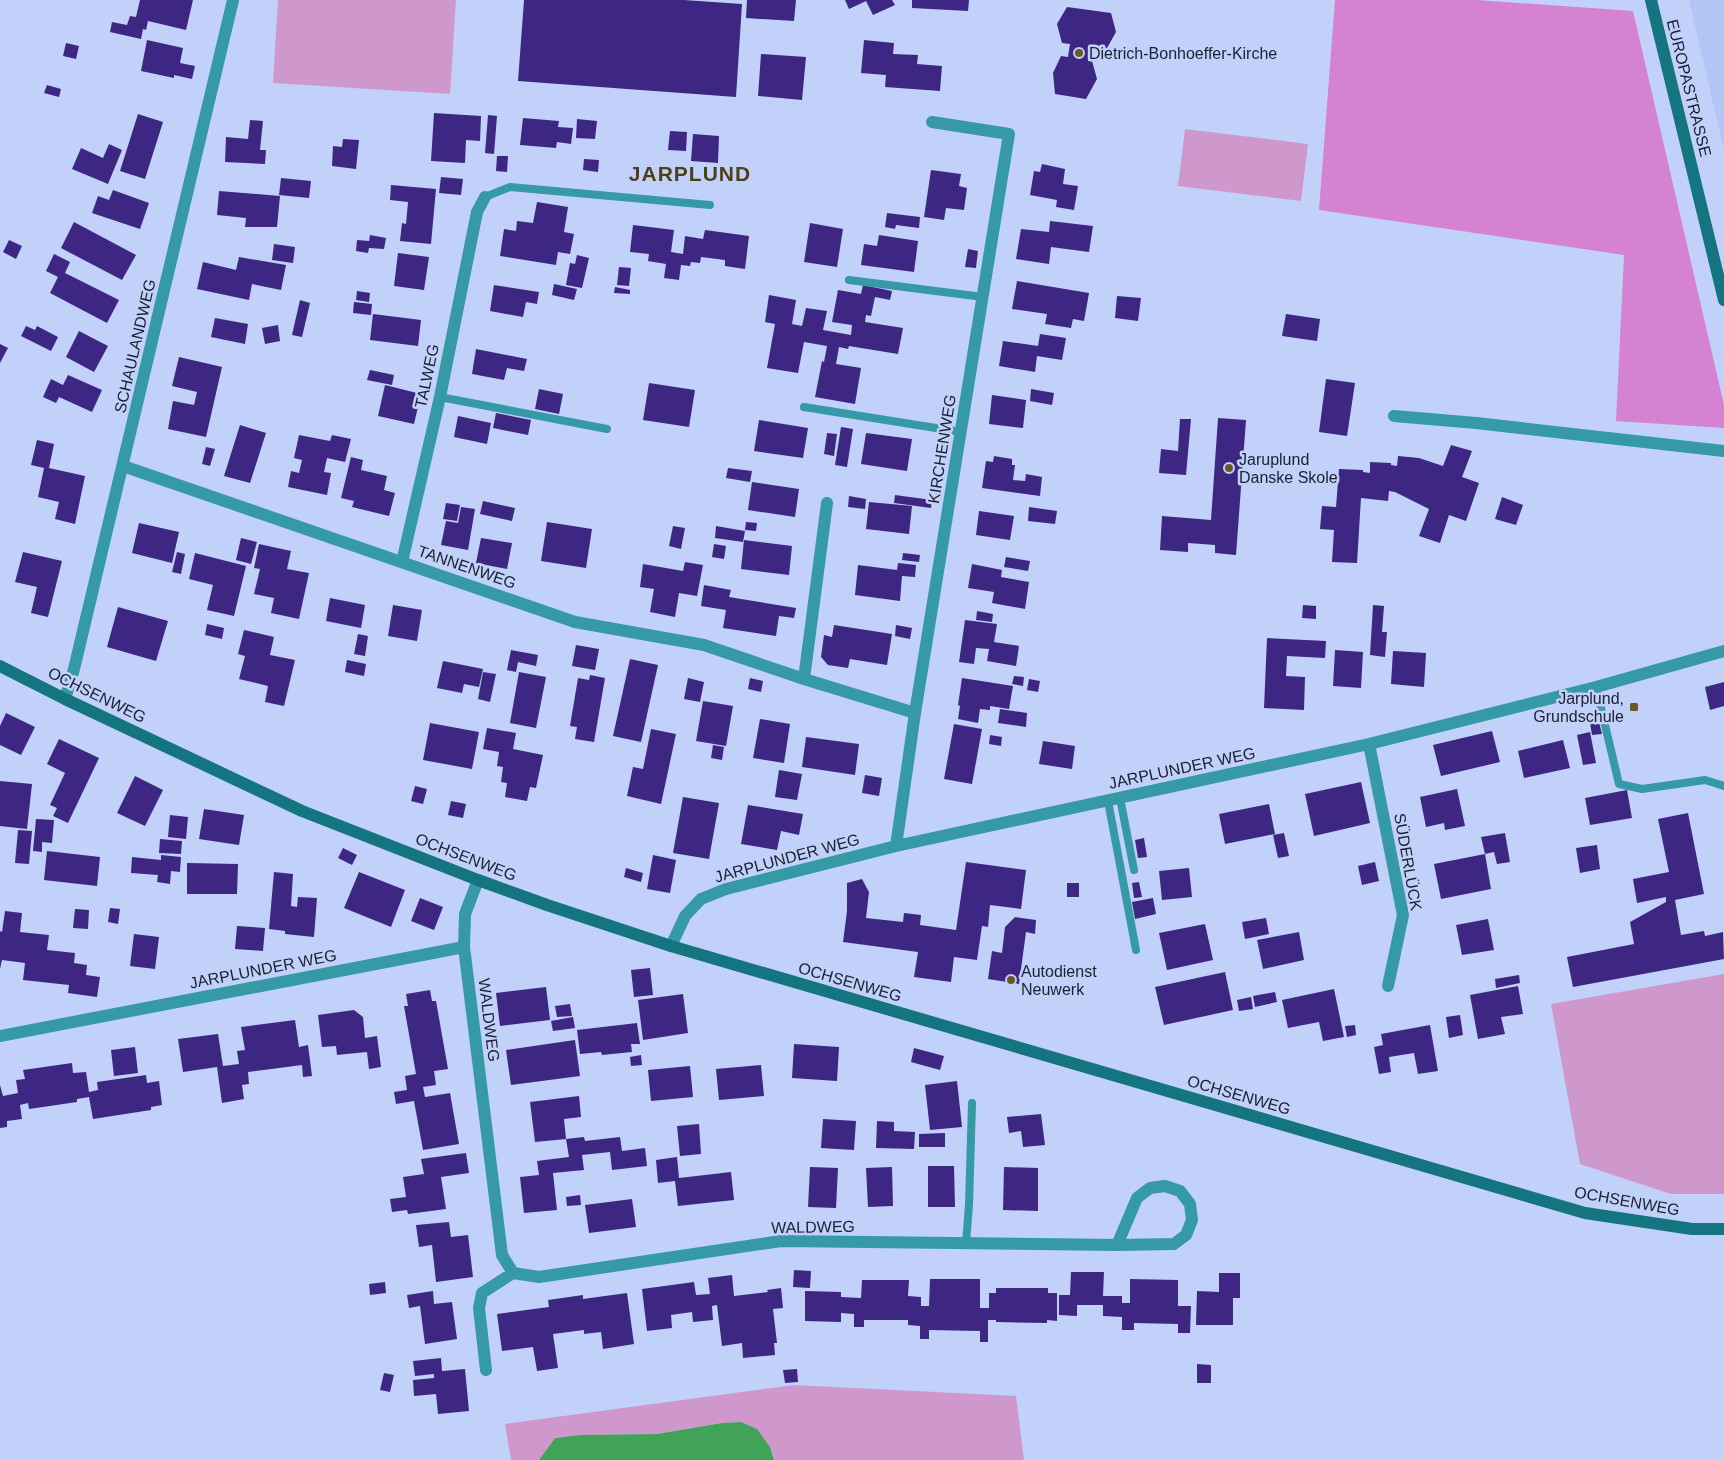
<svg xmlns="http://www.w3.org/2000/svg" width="1724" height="1460" font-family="Helvetica,sans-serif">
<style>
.built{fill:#b3c5f4}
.green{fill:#cf98cc}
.forest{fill:#d582d2}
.water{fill:#41a357}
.building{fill:#3e2782}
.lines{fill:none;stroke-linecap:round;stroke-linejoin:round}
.service{stroke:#3599a6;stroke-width:8}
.minor{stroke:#3599a6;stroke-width:12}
.secondary{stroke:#147480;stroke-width:12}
.poi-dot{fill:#6b5827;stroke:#c1d1fa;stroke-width:2}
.labels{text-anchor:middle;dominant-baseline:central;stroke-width:5;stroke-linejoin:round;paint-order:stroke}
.poi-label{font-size:16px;fill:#1a202f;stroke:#c1d1fa;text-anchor:start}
.street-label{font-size:16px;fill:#1a202f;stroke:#c1d1fa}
.district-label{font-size:21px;font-weight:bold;letter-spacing:1px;fill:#4e3f17;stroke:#c1d1fa}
</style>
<rect width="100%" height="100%" fill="#c1d1fa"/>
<path class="built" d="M1689 0H1724V150Z"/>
<path class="green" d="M278 0H456L450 94 273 83Z
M1185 129 1308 144 1301 201 1178 186Z
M1724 974V1194H1671L1580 1164 1551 1004Z
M794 1385 1016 1396 1024 1460H774L770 1447 741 1422 722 1423 657 1434 580 1435 555 1438 539 1460H511L505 1424Z"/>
<path class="forest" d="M1335 0H1476L1633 11 1724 405V428L1616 421 1624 255 1319 210Z"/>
<path class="water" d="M741 1422 757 1429 770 1447 774 1460H539L555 1438 580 1435 657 1434 722 1423Z"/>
<path class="building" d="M140 0H193L186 30 148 21 146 30 143 29 141 39 110 32 112 22 127 25 130 16 136 17Z
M524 0H684L742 4 736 97 518 81Z
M747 0H796L794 21 746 18Z
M845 0H892L895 5 873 15 866 1 849 9Z
M912 0H969L968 11 912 8Z
M1067 7 1111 13 1116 32 1106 50 1090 48 1088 61H1092L1097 79 1086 99 1055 94 1053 73 1061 56 1068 57 1070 44 1062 43 1057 24Z
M147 40 183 48 180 63 195 66 192 79 174 75V78L141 71Z
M864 40 894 43 893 54 918 55 917 64 942 66 940 91 885 87 886 75 861 73Z
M66 43 79 46 76 59 63 56Z
M761 54 806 57 802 100 758 96Z
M47 85 61 89 59 97 44 93Z
M434 113 481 116 480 141 466 140 465 163 431 161Z
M138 114 163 122 145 179 120 171Z
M488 115 497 116 494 154 485 153Z
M523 118 559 121 558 127 573 128 571 144 557 142 556 148 520 145Z
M577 119 597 121 595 139 576 138Z
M250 120 263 121 260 150H266L265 164 225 162 226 137 248 139Z
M670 131 687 132 686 151 668 150Z
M693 134 719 136 718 163 691 161Z
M343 139 359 140 356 169 332 166 333 146 342 147Z
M109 144 122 150 108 184 72 169 81 148 103 158Z
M497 156H508L507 172 496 171Z
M584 159 599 160 598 172 583 170Z
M1042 164 1065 169 1063 184 1078 186 1074 210 1056 207 1057 200 1030 195 1034 171 1040 172Z
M931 170 961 174 959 186 967 188 964 210 946 208 944 220 924 217Z
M441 177 463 179 461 195 439 193Z
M281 178 311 181 309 198 279 195Z
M391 185 436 189 431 244 400 241 402 223 406 224 408 202 390 200Z
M113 190 149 203 140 229 92 213 98 196 109 200Z
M219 191 280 196 277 227H245L246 218 217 215Z
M537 202 568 207 564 232 574 234 570 254 558 252 556 265 500 256 504 229 516 231 517 221 533 223Z
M887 213 920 217 919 228 896 225 895 229 885 227Z
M1050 221 1093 226 1089 252 1051 247 1049 264 1016 259 1021 229 1049 232Z
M74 222 136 255 122 280 61 248Z
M810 223 843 229 837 267 804 262Z
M633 225 674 230 671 252 683 254 685 236 703 239 705 230 749 236 745 269 725 266V260L701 257 700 263 691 262 690 266 681 265 679 280 664 278 666 264 648 261 649 254 630 252Z
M370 235 386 238 384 249 369 248 368 253 356 251 357 240 369 241Z
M879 235 918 241 914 272 861 265 864 244 877 246Z
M9 240 22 246 16 259 3 252Z
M274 244 295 247 293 263 272 260Z
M968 249 978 251 976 268 965 267Z
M398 253 429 257 424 290 394 286Z
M54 254 70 262 65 273 119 300 107 323 50 293 58 277 46 271Z
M577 255 589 258 582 288 566 285 570 263 575 264Z
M239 257 286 265 281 290 252 284 249 300 197 289 203 262 236 270Z
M619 267 631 268 629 286 617 285Z
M1017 281 1089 293 1084 321 1073 319 1071 328 1045 324 1047 314 1012 309Z
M554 284 577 289 574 300 552 295Z
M494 285 539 292 537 304 526 302 523 317 490 311Z
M863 285 892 291 890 300 875 297 871 316 866 315 865 322 903 328 898 354 849 346 848 349 839 347 836 364 861 368 855 404 815 397 822 361 824 362 827 346 804 342 798 373 767 368 775 324 765 322 769 295 796 300 792 324 802 326 806 308 827 311 823 330 851 335 852 325 832 322 838 290 861 294Z
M615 287 630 290V294L614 293Z
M357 291 370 293 369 302 356 300Z
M1117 296 1141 298 1138 321 1115 318Z
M300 300 310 303 302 337 292 335Z
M354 302 372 304 371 315 353 313Z
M373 314 421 320 418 346 370 340Z
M1286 314 1320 319 1317 341 1282 336Z
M215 318 248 324 245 344 211 337Z
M278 325 280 341 265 344 262 328Z
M26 326 35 330 37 326 58 337 51 351 21 336Z
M79 331 108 346 94 372 66 357Z
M1040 334 1066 338 1062 360 1037 356 1035 372 999 366 1003 341 1038 346Z
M0 344 8 348 0 363Z
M476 349 527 359 524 371 507 368 504 380 472 374Z
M179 357 222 367 206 437 168 429 173 401 194 405 197 392 172 386Z
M370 370 394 375 392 385 367 380Z
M68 375 102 390 92 412 59 397 56 403 43 397 51 379 63 385Z
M1326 379 1355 383 1347 436 1319 432Z
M649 383 695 390 689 427 643 420Z
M385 385 421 394 414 424 378 416Z
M539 389 563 394 559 414 535 409Z
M1031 389 1054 393 1052 405 1030 401Z
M992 395 1026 400 1023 428 989 424Z
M496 413 531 420 528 435 493 428Z
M458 416 491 423 487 444 454 437Z
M1218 418 1246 420 1236 555 1215 553V545L1188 543V552L1160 550 1162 516 1211 520Z
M1180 419H1191L1186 475 1159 473 1161 449 1178 451Z
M759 420 808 428 803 458 754 451Z
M240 425 266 433 250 483 224 476Z
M841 427 853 429 847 467 835 465Z
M827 433 837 434 834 456 824 454Z
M866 433 912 439 907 471 861 464Z
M299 435 330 441 332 435 351 439 345 462 327 458 324 472 331 473 327 495 288 487 291 471 299 473 302 460 294 458Z
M37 440 54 444 49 468 85 476 75 524 55 519 59 502 38 497 44 468 31 465Z
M1451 445 1472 451 1462 477 1479 483 1466 521 1449 515 1440 543 1419 536 1429 509 1395 492 1389 491 1388 501 1361 498 1357 563 1332 562 1334 530 1320 529 1322 506 1336 507 1339 469 1363 470V472L1370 473V462L1391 463V465L1397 466 1398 456 1419 458 1443 466Z
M206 447 215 449 210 466 202 464Z
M994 456 1012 459V465H1015L1013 480 1025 481 1026 474 1042 477 1040 496 982 488 986 461 993 462Z
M351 457 363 460 361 470 387 476 384 490 395 493 389 516 352 507 354 501 341 498Z
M728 468 752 471 750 482 726 478Z
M752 482 799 489 795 517 748 510Z
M895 495 932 500 931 508 894 503Z
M849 496 866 499 865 509 848 507Z
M1502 497 1523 505 1516 525 1495 519Z
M483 501 515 508 512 521 480 514Z
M869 502 912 506 909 534 866 529Z
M446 503 460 505 457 521 443 519Z
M461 507 475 509 468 550 441 545 446 521 458 523Z
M1029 507 1057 511 1055 524 1028 521Z
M979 511 1014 516 1010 540 976 535Z
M547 522 592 529 586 568 541 561Z
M746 522 757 523 756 531 745 530Z
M139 523 179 532 172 563 132 553Z
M673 526 685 528 681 549 669 546Z
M716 526 745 531 743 542 715 538Z
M241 538 257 542 251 564 236 560Z
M481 538 512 543 507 569 476 563Z
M744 540 792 546 789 575 741 569Z
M259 544 291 551 287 569 309 573 299 619 271 613 274 598 254 594 260 569 254 568Z
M714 544 726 546 724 559 712 557Z
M23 552 62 561 48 617 31 613 37 587 15 582Z
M177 552 185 554 181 574 172 572Z
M195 553 246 566 234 616 207 610 213 585 189 579Z
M903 553 920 555 919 562 902 560Z
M1006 557 1030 561 1028 571 1004 567Z
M685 562 703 565 697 596 679 593 675 617 650 612 654 589 640 587 643 564 683 571Z
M898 563 916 565 915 577 902 576 900 601 855 595 858 565 897 570Z
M972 564 1002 570 1001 577 1029 582 1025 609 992 603 994 592 968 588Z
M704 585 731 590 729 597 796 608 794 618 779 616 776 636 723 628 726 610 701 606Z
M330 598 365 605 361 628 326 621Z
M393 605 422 610 417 641 388 636Z
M1303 605 1316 606V619L1302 618Z
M1373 605 1384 606 1382 632H1387L1385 657 1370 655Z
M118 607 168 621 156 661 107 647Z
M977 611 993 614 992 622 976 620Z
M965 620 997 624 994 642 1019 646 1016 666 987 661 989 649 976 648 974 664 959 662Z
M207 624 224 628 222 639 205 635Z
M834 625 892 634 887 665 850 659 848 668 828 665 821 657 824 635 832 637Z
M896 625 912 628 910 639 895 636Z
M244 630 274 637 270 655 295 660 284 706 265 702 268 686 239 679 245 656 238 654Z
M358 634 368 636 365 656 354 654Z
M1267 638 1326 641 1325 658 1287 656 1286 676 1305 677 1304 710 1264 708Z
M576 645 599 649 595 670 572 666Z
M511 650 538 655 536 666 518 662 516 672 507 670Z
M1335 650 1363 652 1361 688 1333 686Z
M1393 651 1426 653 1424 687 1391 684Z
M630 659 658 665 641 742 613 736Z
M347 660 366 664 364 676 345 672Z
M443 661 483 669 479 687 464 684 462 693 437 688Z
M483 672 496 674 490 702 478 699Z
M519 672 546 677 536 728 510 723Z
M590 675 605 678 594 742 575 739 577 727 570 726 578 678 589 680Z
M1014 676 1024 677 1023 686 1012 684Z
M688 678 704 682 700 702 684 699Z
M750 678 763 681 761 692 748 689Z
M962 678 1013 686 1009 709 990 706V710L980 709 978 723 958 719 960 706 958 705Z
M1029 679 1040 681 1038 692 1027 690Z
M1724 682V706L1710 710 1705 687Z
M703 701 733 706 726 746 696 741Z
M1000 709 1027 713 1026 727 998 723Z
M6 713 35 727 21 755 0 745V726Z
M760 719 790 724 784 763 753 758Z
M1599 722 1602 734 1592 735 1590 723Z
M430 723 479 732 472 769 423 760Z
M954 724 982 729 972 784 944 779Z
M487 728 516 733 513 749 543 755 536 788 530 787 527 801 505 797 507 783 501 782 503 767 497 766 499 752 483 749Z
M651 729 676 734 661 804 627 796 633 767 643 769Z
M1492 731 1500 762 1441 776 1433 745Z
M1590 732 1596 763 1583 765 1577 735Z
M990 735 1002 737 1001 746 989 744Z
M806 737 859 744 855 775 802 767Z
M59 739 99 758 68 823 53 816 57 808 50 805 65 773 47 764Z
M1563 740 1570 768 1524 778 1518 751Z
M1043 741 1075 746 1072 769 1039 764Z
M713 745 724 747 722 760 711 758Z
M779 770 802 774 797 800 775 797Z
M865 775 882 778 879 796 862 793Z
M135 776 163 790 145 826 117 813Z
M0 781 32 784 27 829 0 826Z
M1361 782 1370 823 1314 836 1305 794Z
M415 786 427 789 423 804 411 801Z
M1457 789 1465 826 1445 830 1444 823 1426 827 1420 797Z
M1627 790 1632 818 1590 825 1585 798Z
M683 797 719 803 709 859 673 853Z
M451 801 466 804 463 818 448 815Z
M1269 804 1275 834 1225 844 1219 814Z
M748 805 803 814 799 835 781 831 777 850 741 844Z
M204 809 244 815 239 845 199 839Z
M1688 813 1704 894 1675 900 1681 935 1704 931 1705 936 1723 932 1724 959 1573 987 1567 957 1634 944 1630 922 1666 902V897L1637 903 1633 879 1669 872 1658 819Z
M170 815 188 817 186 839 168 837Z
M36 819 54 820 52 843 42 842V852L33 851Z
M18 830 32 831 29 864 15 863Z
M1284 833 1289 856 1278 858 1273 835Z
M1505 833 1510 862 1497 864 1494 852 1485 854 1481 837Z
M1144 838 1147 857 1138 858 1135 840Z
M160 839 182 841 181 854 159 853Z
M1597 845 1600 869 1580 873 1576 848Z
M343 848 357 855 352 865 338 858Z
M47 851 100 857 97 886 44 880Z
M1485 854 1491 889 1441 899 1434 864Z
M161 855 181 857 180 872 171 871 170 884 157 882 158 875 131 873 132 857 161 860Z
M653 855 676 860 670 893 647 889Z
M966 862 1026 870 1021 909 990 905 988 927 982 926 977 960 954 957 951 982 914 977 918 952 843 942 847 911V883L862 879 869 892 866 918 903 922 904 913 921 915 920 925 956 930Z
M1375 862 1379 881 1362 885 1358 866Z
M187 863 238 864 237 894H187Z
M626 868 643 873 641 882 624 877Z
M1189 868 1192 897 1162 900 1159 871Z
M274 872 293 874 291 906 297 907 298 897 317 898 314 937 285 934V931L269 929Z
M359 872 405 890 391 927 344 908Z
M1139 882 1142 897 1134 898 1132 883Z
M1067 883H1079V897H1067Z
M420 898 443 907 434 930 411 921Z
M1153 898 1156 914 1135 919 1132 902Z
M110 908 120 909 118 924 108 922Z
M75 909 89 910 88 929 73 928Z
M5 911 22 913 20 932 49 935 47 950 75 953 74 963 87 965 86 975 100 977 97 997 68 993 69 985 23 980 25 963 2 960 0 969V931L2 932Z
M1015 917 1036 920 1035 934 1026 932 1019 984 988 979 992 951 1002 953 1005 927Z
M1266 918 1269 934 1245 939 1242 922Z
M1488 919 1494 950 1462 955 1456 925Z
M1205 924 1213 960 1167 970 1159 933Z
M237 926 265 928 263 951 235 949Z
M1299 932 1304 960 1263 969 1257 940Z
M134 934 159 937 155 969 130 966Z
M650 968 653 995 634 997 631 970Z
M1225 972 1233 1010 1164 1025 1155 987Z
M1519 975 1520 983 1496 988 1495 979Z
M1518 986 1523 1014 1501 1017 1505 1034 1478 1039 1470 995Z
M546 987 550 1020 500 1026 496 993Z
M1334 989 1344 1037 1323 1041 1319 1022 1288 1028 1282 1000Z
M430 990 432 1001H436L448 1069 434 1071 436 1085 423 1087 425 1097 450 1093 459 1144 423 1150 414 1101 396 1104 394 1092 407 1090 405 1076 416 1074 404 1006H408L406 994Z
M1275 992 1277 1002 1255 1007 1253 996Z
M683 994 688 1033 643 1040 638 1000Z
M1251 997 1253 1009 1239 1011 1237 1000Z
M570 1004 572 1016 557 1017 555 1006Z
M354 1010 363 1017 365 1038 377 1036 381 1067 369 1069 367 1052 337 1055 336 1046 322 1047 318 1015Z
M1460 1015 1463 1035 1449 1038 1446 1017Z
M573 1017 575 1028 553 1031 551 1021Z
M295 1020 299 1047 308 1045 312 1076 303 1077 302 1065 248 1072 249 1084 242 1085 244 1099 222 1103 217 1067 183 1072 178 1039 218 1034 223 1066 239 1064 237 1051 245 1050 241 1027Z
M637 1023 640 1044H631L632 1052 602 1055 601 1052 580 1054 577 1030Z
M1355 1025 1356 1035 1347 1037 1345 1026Z
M1430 1025 1438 1071 1418 1074 1414 1053 1389 1057 1391 1072 1379 1074 1374 1047 1383 1045 1381 1034Z
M575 1040 580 1076 511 1085 506 1050Z
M794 1044 839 1047 837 1081 792 1078Z
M135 1047 138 1073 114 1076 111 1050Z
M914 1048 944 1056 940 1070 911 1062Z
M641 1055 642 1065 631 1066 630 1057Z
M72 1063 73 1073 86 1072 89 1092 98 1090 97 1082 146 1075 147 1083 159 1081 162 1105 151 1107V1110L93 1119 89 1097 77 1099V1102L29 1109 28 1103 20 1105 22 1119 7 1121V1127L0 1128V1085L3 1096 18 1093 16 1080 25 1079 23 1070Z
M761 1065 764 1096 719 1100 716 1069Z
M690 1066 693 1097 651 1101 648 1070Z
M957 1081 962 1127 930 1130 925 1085Z
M579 1096 581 1117 564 1119 566 1139 535 1142 530 1102Z
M1041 1114 1045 1145 1023 1147 1021 1131 1009 1133 1007 1117Z
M823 1119 856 1121 854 1150 821 1148Z
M877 1121 894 1122V1131L915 1132 914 1149 876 1148Z
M699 1124 701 1154 680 1156 677 1126Z
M945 1133V1147H919V1134Z
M584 1137 585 1141 620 1137 622 1151 645 1148 647 1166 612 1170 610 1152 582 1155 584 1170 553 1173 557 1210 524 1213 520 1177 539 1175 537 1161 569 1157 566 1139Z
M466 1153 469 1173 441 1177 446 1209 408 1214 407 1210 392 1212 390 1199 406 1197 403 1177 424 1174 421 1159Z
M677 1157 679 1178 731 1172 734 1200 678 1206 675 1181 658 1183 656 1160Z
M928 1166H954L955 1207H928Z
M810 1167 838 1168 836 1208 808 1207Z
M892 1167 893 1206 868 1207 866 1168Z
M1004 1167 1038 1168V1211L1003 1210Z
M580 1195 581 1205 567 1206 566 1197Z
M632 1199 636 1227 589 1233 585 1205Z
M449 1222 451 1237 468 1235 473 1277 436 1282 432 1245 419 1247 416 1225Z
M794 1270 811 1271 810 1288 793 1287Z
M1071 1272H1104L1103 1296H1122V1303H1130V1279L1178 1280V1306H1191L1190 1333H1178V1324L1134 1323V1330H1122V1317L1103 1316V1305H1077V1316L1059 1315V1295H1070Z
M1219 1273H1240V1298H1233V1325H1196L1197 1291 1219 1292Z
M732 1275 734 1296 768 1292 767 1290 781 1288 783 1308 773 1309 777 1343H774L775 1355 743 1358 742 1343 722 1346 717 1305 712 1306 713 1320 693 1322 692 1312 671 1315 672 1328 647 1331 642 1289 694 1282 696 1295 710 1294 708 1278Z
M930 1279H980V1308H989V1293H996V1288H1048V1293H1057V1321L1047 1320V1323L996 1322V1320H988V1342H980V1331L929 1330V1339H920V1326L908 1325V1320H864V1327H854V1314L841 1313V1322L805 1321V1291L841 1292V1297L861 1298 862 1280H909L908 1296 921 1297V1306H929Z
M385 1282 386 1293 370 1295 369 1284Z
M433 1291 434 1304 452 1302 457 1339 425 1344 420 1306 409 1308 407 1295Z
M627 1293 634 1344 603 1349 601 1332 584 1334V1330L553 1334 558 1368 537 1371 533 1347 502 1351 497 1314 549 1307 548 1300 583 1295V1299Z
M441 1358 442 1371 465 1369 469 1411 438 1414 436 1394 414 1396 413 1380 434 1378V1374L415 1376 413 1361Z
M1197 1364 1211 1365V1383H1197Z
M797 1369 798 1382 785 1383 783 1370Z
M384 1373 394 1375 390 1392 380 1390Z"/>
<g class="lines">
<path class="service" d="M485 197 510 187 710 205
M849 280 983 297
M440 397 607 429
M804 407 961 432
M1596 687 1619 784 1642 789 1705 780 1724 786
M1120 798 1134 870
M1108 801 1136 950
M966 1243 969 1205 972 1103"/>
<path class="minor" d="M1394 416 1476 423 1724 451
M123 466 575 622 704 645 804 679 915 713
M402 562 440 397 477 212 485 197
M804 679 827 503
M65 699 74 669 233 0
M1369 744 1403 915 1388 986
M896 846 915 713 1009 134 932 122
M671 946 685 916 701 899 726 889 896 846 1369 744 1596 687 1724 651
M464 947 502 1255 513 1273 539 1277 781 1241 1117 1245 1174 1244 1186 1235 1192 1220 1190 1204 1180 1191 1165 1186 1150 1188 1137 1198 1117 1245
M0 1036 464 947 465 914 478 880
M486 1370 479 1308 482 1293 513 1273"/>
<path class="secondary" d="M1651 0 1724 300
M0 666 65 699 302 811 478 880 547 905 671 946 1585 1213 1692 1229H1724"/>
</g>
<g class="poi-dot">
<circle cx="1079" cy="53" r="5"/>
<circle cx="1229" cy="468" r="5"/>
<rect x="1629" y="702" width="10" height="10" rx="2.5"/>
<circle cx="1011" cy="980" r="5"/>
</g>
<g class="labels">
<g class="poi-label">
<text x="1089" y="53">Dietrich-Bonhoeffer-Kirche</text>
<text x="1239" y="459">Jaruplund<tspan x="1239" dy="18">Danske Skole</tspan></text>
<text x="1624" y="698" text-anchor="end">Jarplund,<tspan x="1624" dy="18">Grundschule</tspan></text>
<text x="1021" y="971">Autodienst<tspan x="1021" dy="18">Neuwerk</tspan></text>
</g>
<g class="street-label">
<text transform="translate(1689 88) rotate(76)">EUROPASTRASSE</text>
<text transform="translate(135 346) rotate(-77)">SCHAULANDWEG</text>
<text transform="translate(427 376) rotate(-78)">TALWEG</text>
<text transform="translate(942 449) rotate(-81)">KIRCHENWEG</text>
<text transform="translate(467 567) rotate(19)">TANNENWEG</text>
<text transform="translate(97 695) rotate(26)">OCHSENWEG</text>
<text transform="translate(1182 768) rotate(-12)">JARPLUNDER WEG</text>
<text transform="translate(466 857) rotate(21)">OCHSENWEG</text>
<text transform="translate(787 858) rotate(-15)">JARPLUNDER WEG</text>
<text transform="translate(1408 862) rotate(80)">SÜDERLÜCK</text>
<text transform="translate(263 969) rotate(-11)">JARPLUNDER WEG</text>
<text transform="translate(850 982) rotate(16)">OCHSENWEG</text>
<text transform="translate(489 1020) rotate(83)">WALDWEG</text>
<text transform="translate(1239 1095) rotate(16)">OCHSENWEG</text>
<text transform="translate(1627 1201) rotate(10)">OCHSENWEG</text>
<text transform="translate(813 1227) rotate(-1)">WALDWEG</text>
</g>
<g class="district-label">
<text x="690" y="173">JARPLUND</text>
</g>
</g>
</svg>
